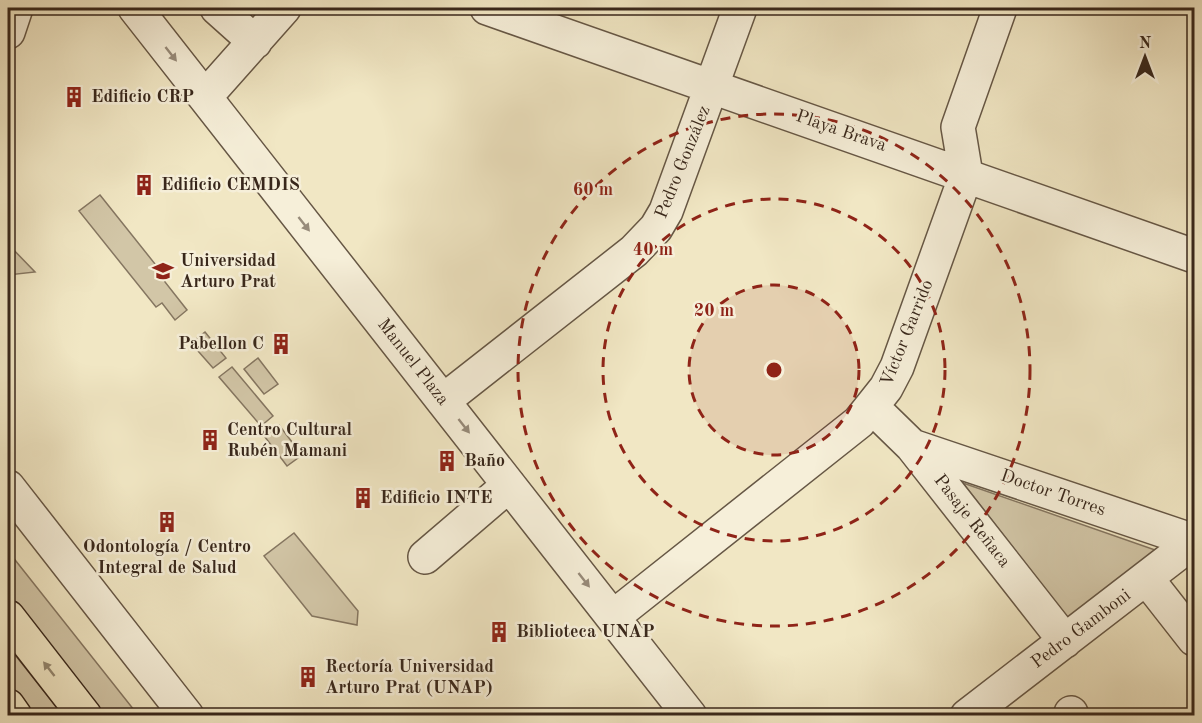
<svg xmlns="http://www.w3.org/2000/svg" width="1202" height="723" font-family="'Old Standard TT',serif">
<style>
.green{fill:#d2c6a7;stroke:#857661;stroke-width:1.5}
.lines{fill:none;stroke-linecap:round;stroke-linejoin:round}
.minor-casing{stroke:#665745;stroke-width:36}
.major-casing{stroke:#38271b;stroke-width:36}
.minor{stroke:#f6efd9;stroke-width:33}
.major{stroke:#f1e7c4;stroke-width:33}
.oneway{fill:#978b7a}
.oneway2{fill:#948770}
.ring{fill:none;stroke:#8f2418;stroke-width:3;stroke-dasharray:10 8}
.labels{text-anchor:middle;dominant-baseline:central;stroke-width:5;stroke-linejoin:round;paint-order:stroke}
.poi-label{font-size:18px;font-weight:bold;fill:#38271b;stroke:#f6efd9;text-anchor:start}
.street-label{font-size:18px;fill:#38271b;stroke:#f6efd9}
.centre{fill:#8f2418;stroke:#f6efd9;stroke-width:3}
.ring-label{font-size:18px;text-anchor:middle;font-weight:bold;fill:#8f2418;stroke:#f6efd9;stroke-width:5;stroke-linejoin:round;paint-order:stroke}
</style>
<rect width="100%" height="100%" fill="#f1e7c4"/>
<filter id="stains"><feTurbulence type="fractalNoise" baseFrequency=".00333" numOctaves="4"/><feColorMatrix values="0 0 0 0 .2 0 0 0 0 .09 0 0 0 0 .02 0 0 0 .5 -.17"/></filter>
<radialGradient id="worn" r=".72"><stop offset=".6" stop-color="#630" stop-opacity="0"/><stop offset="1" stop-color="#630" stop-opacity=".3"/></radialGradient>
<path class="green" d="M100 195 163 274 165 282 187 310 175 320 162 303 156 307 79 211Z
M8 244 35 272 8 275Z
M205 332 226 358 213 368 191 343Z
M258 358 278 384 264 394 244 369Z
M232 367 273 416 261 426 219 377Z
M279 425 302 455 287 466 265 437Z
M963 483 1158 551 1069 620Z
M294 533 358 611 357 625 312 616 264 556Z
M8 551 138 715H101L8 595Z
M8 646 63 715H29L8 689Z"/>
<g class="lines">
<defs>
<path id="minor" d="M135 8 690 716
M217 8 255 42
M487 8 1194 256
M8 32 16 8
M205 97 284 8
M443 401 634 251 656 228 666 211 740 8
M872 407 912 446 1065 641
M912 446 1194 541
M8 487 187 716
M425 557 509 485
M1147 579 1194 639
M613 617 859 422 886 388 897 367 966 175 958 127 1000 8
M1071 713 1072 716
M967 716 1194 541"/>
<path id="major" d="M8 617 85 716
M8 706 15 716"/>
</defs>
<use href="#minor" class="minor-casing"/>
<use href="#major" class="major-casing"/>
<use href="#minor" class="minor"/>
<use href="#major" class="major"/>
</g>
<defs><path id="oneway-solid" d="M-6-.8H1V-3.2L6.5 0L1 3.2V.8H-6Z" transform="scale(1.5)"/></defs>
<g class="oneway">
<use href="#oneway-solid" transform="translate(171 54) rotate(52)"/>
<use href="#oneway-solid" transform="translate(304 224) rotate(52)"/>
<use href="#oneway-solid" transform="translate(464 426) rotate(52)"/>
<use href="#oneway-solid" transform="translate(584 580) rotate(52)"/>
</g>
<use class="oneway2" href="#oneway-solid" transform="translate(49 669) rotate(-128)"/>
<circle cx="774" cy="370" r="85" fill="#8f2418" fill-opacity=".12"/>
<g class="ring">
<circle cx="774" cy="370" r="85"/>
<circle cx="774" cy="370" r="171"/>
<circle cx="774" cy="370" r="256"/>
</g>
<defs>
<symbol id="building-bare" viewBox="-9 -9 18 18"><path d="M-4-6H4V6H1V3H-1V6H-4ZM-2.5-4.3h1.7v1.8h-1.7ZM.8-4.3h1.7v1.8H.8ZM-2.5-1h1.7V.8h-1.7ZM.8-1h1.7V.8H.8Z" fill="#8f2418" stroke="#f6efd9" stroke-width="2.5" paint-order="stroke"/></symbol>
<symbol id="university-bare" viewBox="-9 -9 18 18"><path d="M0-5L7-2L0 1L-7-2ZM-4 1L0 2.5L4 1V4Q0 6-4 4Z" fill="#8f2418" stroke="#f6efd9" stroke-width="2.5" paint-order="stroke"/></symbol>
</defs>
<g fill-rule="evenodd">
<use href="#building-bare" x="59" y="82" width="30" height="30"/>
<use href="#building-bare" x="129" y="170" width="30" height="30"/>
<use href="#university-bare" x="148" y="256" width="30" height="30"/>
<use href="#building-bare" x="266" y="329" width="30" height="30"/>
<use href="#building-bare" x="195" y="425" width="30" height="30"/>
<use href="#building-bare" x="432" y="446" width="30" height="30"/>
<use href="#building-bare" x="348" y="483" width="30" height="30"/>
<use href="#building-bare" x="152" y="507" width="30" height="30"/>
<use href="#building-bare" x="484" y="617" width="30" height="30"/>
<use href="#building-bare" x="293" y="662" width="30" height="30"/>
</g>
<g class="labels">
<g class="poi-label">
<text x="91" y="97">Edificio CRP</text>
<text x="161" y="185">Edificio CEMDIS</text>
<text x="180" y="261">Universidad<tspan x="180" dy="21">Arturo Prat</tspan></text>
<text x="264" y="344" text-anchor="end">Pabellon C</text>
<text x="227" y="430">Centro Cultural<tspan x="227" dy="21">Rubén Mamani</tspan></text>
<text x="464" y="461">Baño</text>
<text x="380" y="498">Edificio INTE</text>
<text x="167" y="547" text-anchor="middle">Odontología / Centro<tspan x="167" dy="21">Integral de Salud</tspan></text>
<text x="516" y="632">Biblioteca UNAP</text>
<text x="325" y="667">Rectoría Universidad<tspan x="325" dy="21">Arturo Prat (UNAP)</tspan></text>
</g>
<g class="street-label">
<text transform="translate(841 131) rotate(19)">Playa Brava</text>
<text transform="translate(683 162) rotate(-68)">Pedro González</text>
<text transform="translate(907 333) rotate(-68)">Víctor Garrido</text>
<text transform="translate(413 362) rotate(52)">Manuel Plaza</text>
<text transform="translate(1053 493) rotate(19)">Doctor Torres</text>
<text transform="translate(972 521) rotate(52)">Pasaje Reñaca</text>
<text transform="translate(1081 629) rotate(-37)">Pedro Gamboni</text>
</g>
</g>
<circle cx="774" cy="370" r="9" class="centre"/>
<g class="ring-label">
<text x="593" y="195">60 m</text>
<text x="653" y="255">40 m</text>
<text x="714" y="316">20 m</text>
</g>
<rect width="1202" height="723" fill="none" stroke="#f1e7c4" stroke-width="30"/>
<rect x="9" y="9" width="1184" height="705" fill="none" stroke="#38271b" stroke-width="3"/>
<rect x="15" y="15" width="1172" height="693" fill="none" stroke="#38271b" stroke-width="1.5"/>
<g transform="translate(1145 57)" stroke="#f6efd9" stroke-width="4.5" paint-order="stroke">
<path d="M0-4.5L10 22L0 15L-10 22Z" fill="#38271b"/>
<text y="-9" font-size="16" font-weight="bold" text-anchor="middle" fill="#38271b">N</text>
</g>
<rect width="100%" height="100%" filter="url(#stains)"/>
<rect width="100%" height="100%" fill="url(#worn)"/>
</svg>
